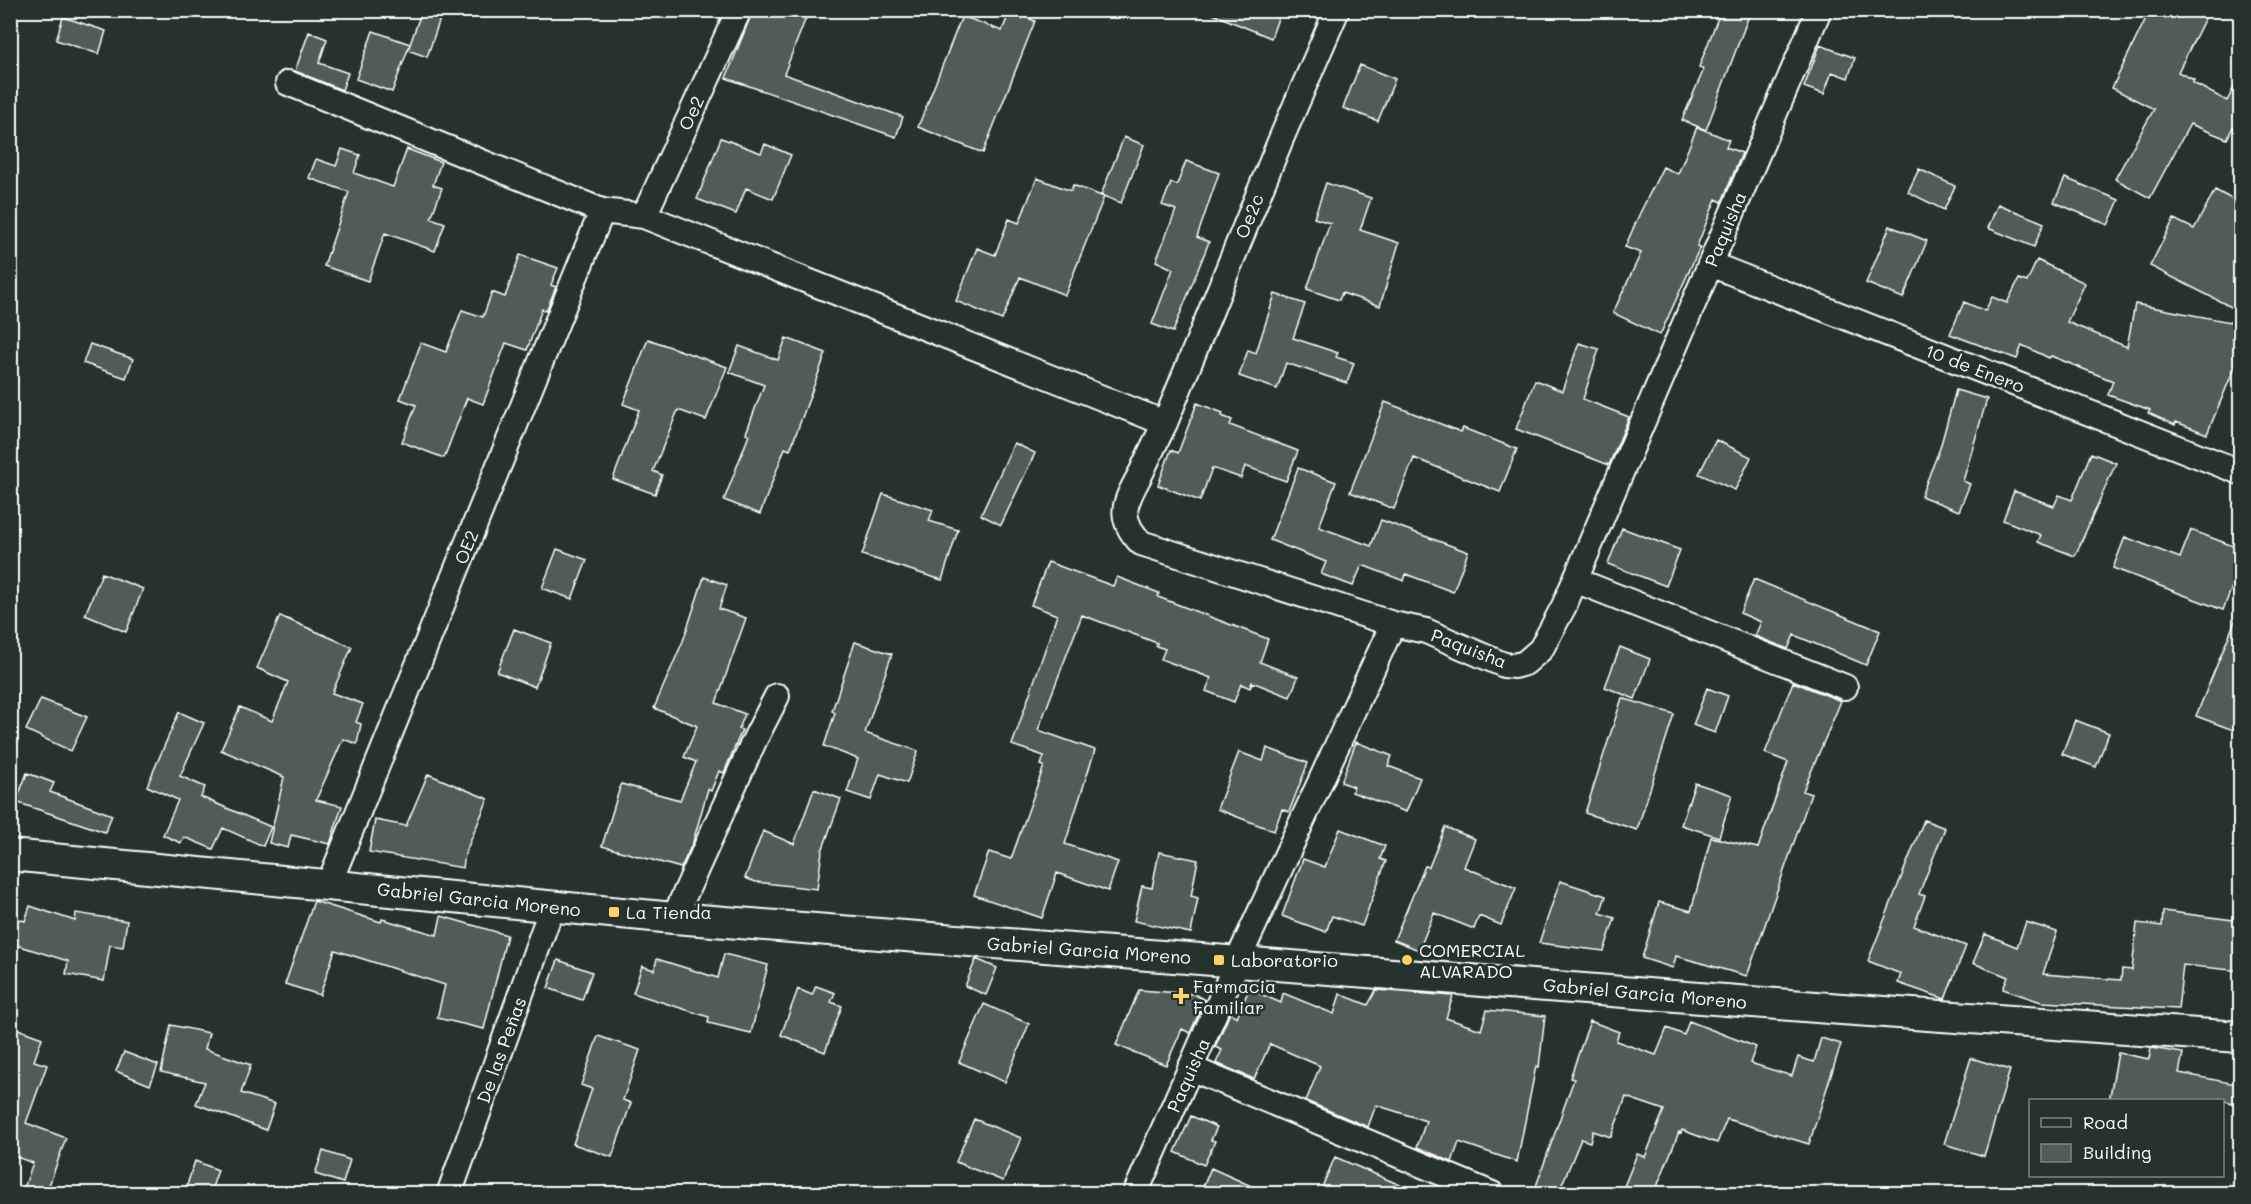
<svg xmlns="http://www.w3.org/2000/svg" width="2251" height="1204" font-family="Mali,sans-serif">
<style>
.building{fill:#515c57;stroke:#fff;stroke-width:1.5}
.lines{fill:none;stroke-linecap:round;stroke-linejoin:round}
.minor-casing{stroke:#fff;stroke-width:28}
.tertiary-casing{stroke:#fff;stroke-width:34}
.minor{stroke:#26332d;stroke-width:24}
.tertiary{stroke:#26332d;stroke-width:30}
.poi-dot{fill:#ffd166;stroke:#26332d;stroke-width:2}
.labels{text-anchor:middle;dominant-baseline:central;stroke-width:5;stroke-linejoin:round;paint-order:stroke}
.street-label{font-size:18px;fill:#fff;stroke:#26332d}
.poi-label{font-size:18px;fill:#fff;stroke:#26332d;text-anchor:start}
</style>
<rect width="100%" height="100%" fill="#26332d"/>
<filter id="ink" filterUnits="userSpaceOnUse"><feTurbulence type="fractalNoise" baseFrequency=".0167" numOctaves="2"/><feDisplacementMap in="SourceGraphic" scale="12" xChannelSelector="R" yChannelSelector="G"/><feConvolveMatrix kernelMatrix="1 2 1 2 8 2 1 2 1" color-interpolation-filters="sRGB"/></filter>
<g filter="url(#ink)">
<path class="building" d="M422 10H443L427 57 408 50Z
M753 10H809L784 74 903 117 896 137 726 78Z
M1203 10H1281L1271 38Z
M1721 10H1751L1706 130 1682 120 1704 69 1699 67Z
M2150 10H2209L2178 72 2194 80 2193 83 2227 101 2241 74V131L2233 127 2227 139 2190 124 2150 198 2115 179 2154 109 2112 88Z
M1010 11 1035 21 983 153 918 127 962 16 1002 31Z
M63 17 106 31 99 54 56 40Z
M373 31 410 44 392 92 356 79Z
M309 32 327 39 319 63 348 73 342 90 295 71Z
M1820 45 1855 58 1848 78 1832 72 1824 94 1804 87Z
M1360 65 1395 79 1378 121 1343 108Z
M1697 127 1729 140 1726 147 1742 153 1722 202 1716 199 1697 246 1700 247 1660 335 1613 313 1641 253 1625 247 1640 213 1663 167 1678 174Z
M1124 137 1144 145 1121 203 1101 195Z
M721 138 761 153 765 144 791 155 773 199 746 188 736 214 697 199Z
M342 149 360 155 354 173 393 187 407 149 441 162 433 185 442 188 431 218 445 223 435 251 385 233 368 281 324 266 349 192 309 178 316 159 336 166Z
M1186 161 1219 173 1197 237 1209 242 1173 332 1152 324 1173 269 1156 261 1176 210 1162 205 1171 183 1177 185Z
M1919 169 1955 186 1944 210 1908 192Z
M1037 178 1071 191 1073 185 1104 197 1065 295 1020 277 1002 320 956 301 977 248 995 255 1009 219 1019 223Z
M2065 178 2119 200 2108 225 2054 202Z
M1326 183 1371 198 1360 230 1399 243 1380 306 1342 293 1339 300 1307 289 1330 223 1314 218Z
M2215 190 2241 204V312L2150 266 2174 219 2194 229Z
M1998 204 2044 223 2034 247 1988 228Z
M1890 226 1927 241 1903 298 1866 283Z
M520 255 558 268 551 285 556 287 546 311 542 309 527 350 506 343 483 404 467 398 444 458 402 442 416 405 400 399 421 343 446 352 462 310 483 317 492 292 505 297Z
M2037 260 2085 283 2067 322 2127 347 2135 304 2241 324V352L2207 434 2176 422 2175 425 2148 413 2150 410 2108 395 2113 381 2051 356 2049 358 2022 345 2017 359 1950 334 1964 302 1985 311 1992 297 2007 303 2019 279 2027 282Z
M1275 294 1305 304 1293 338 1338 353 1336 357 1354 363 1347 383 1286 363 1277 389 1239 376 1248 350 1256 353Z
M786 338 826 353 790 450 785 448 760 514 724 500 749 435 746 433 764 385 729 372 739 346 778 360Z
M648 339 727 367 706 420 678 410 653 471 662 475 655 494 613 479 639 410 623 404Z
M1579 343 1599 349 1583 399 1629 417 1609 465 1516 429 1535 380 1562 391Z
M90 344 133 359 126 378 83 363Z
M1956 390 1987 399 1963 481 1970 484 1959 511 1921 496 1940 448Z
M1385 402 1461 432 1463 428 1517 449 1500 492 1414 458 1394 509 1350 492Z
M1197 403 1223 413 1222 416 1232 420 1230 425 1298 451 1286 481 1245 466 1241 478 1212 468 1200 501 1158 485 1171 450 1178 453Z
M1716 440 1751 457 1735 490 1699 474Z
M1014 443 1035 453 1001 525 981 515Z
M2091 453 2116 463 2075 556 2038 542 2041 535 2003 520 2014 491 2054 506 2059 495 2072 500Z
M1298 468 1336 482 1319 527 1371 546 1381 520 1468 552 1453 592 1406 574 1404 581 1362 565 1353 586 1321 574 1326 562 1270 540Z
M883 494 933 510 929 521 958 530 942 580 862 555Z
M1622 528 1680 550 1666 586 1608 564Z
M2191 530 2241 549V564L2223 610 2113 568 2125 537 2180 558Z
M557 549 587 560 572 599 542 588Z
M1048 562 1113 586 1117 577 1159 593 1158 597 1268 639 1260 662 1298 677 1290 697 1252 682 1250 688 1241 684 1234 702 1206 691 1211 678 1161 659 1165 649 1156 646 1157 643 1082 615 1038 730 1095 750 1065 844 1118 862 1108 891 1057 873 1042 918 974 895 989 852 1011 859 1044 766 1041 765 1044 756 1012 745 1057 615 1031 605Z
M102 573 143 589 126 632 85 615Z
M704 577 727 585 719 609 746 618 716 703 745 714 739 729 742 730 724 773 719 771 711 791 708 789 693 842 681 868 602 846 621 784 680 800 696 762 684 757 697 726 654 708 683 641Z
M1754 579 1880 631 1866 665 1794 635 1788 649 1755 636 1761 622 1740 613Z
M2239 611H2241V733L2196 716Z
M280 616 352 647 332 693 363 704 356 722 361 724 357 744 343 739 316 800 342 806 330 844 291 835 288 848 269 843 284 777 221 750 240 707 272 721 288 682 257 668Z
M514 629 551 643 535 687 497 672Z
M855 642 892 654 865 733 918 751 907 783 880 774 871 800 847 792 858 759 824 746 835 713 832 711Z
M1620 647 1650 659 1635 699 1605 687Z
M1793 682 1841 701 1803 791 1811 794 1747 976 1676 956 1673 968 1642 958 1659 902 1691 911 1711 837 1758 848 1788 762 1765 753Z
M1707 688 1728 696 1715 733 1693 725Z
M1622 698 1674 714 1637 830 1585 813Z
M41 699 87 717 71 751 26 730Z
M179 712 204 723 180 776 205 787 201 797 271 827 263 846 223 828 213 849 184 837 181 843 163 835 178 800 147 786Z
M2075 720 2109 733 2096 767 2062 754Z
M1356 742 1392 756 1388 766 1420 778 1406 812 1352 792 1354 787 1341 782Z
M1267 748 1308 763 1289 812 1282 809 1274 831 1217 809 1239 752 1263 761Z
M27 773 54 783 50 792 112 815 105 832 16 802Z
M428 774 488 799 465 854 463 868 369 852 375 820 406 826Z
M1695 783 1732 795 1719 837 1681 825Z
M814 789 841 799 822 851 817 889 756 882 745 878 763 831 794 844Z
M1924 820 1945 828 1919 894 1925 896 1914 926 1966 946 1945 999 1898 983 1901 974 1868 961Z
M1445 827 1475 839 1464 867 1516 888 1501 925 1479 916 1474 929 1434 913 1419 950 1394 940 1425 866 1429 867Z
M1340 829 1385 846 1380 859 1386 861 1362 926 1332 916 1326 932 1282 916 1303 859 1325 867Z
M1159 852 1198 860 1191 896 1198 898 1191 933 1134 921 1142 886 1152 888Z
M1560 881 1606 896 1600 913 1615 918 1604 951 1539 943Z
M314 901 381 922 382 919 437 935 441 916 507 935 484 1029 437 1018 445 985 335 950 320 995 285 984Z
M30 906 75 921 76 913 127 921 123 947 110 945 104 981 66 974 68 961 10 943V917L25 921Z
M2163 911 2241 921V971L2183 965 2178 1009 2041 1002 2003 989 2008 977 1973 963 1985 934 2017 947 2026 922 2057 932 2043 974 2121 980 2122 969 2132 970 2137 923 2162 926Z
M724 954 768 965 751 1033 708 1023 709 1017 633 993 642 966 654 970 657 959 718 978Z
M976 959 997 968 986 995 965 986Z
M558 960 592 972 582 1000 548 988Z
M816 986 835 993 831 1002 842 1006 825 1052 781 1035 798 989 812 995Z
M1249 989 1281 1003 1283 993 1334 1014 1340 994 1368 1005 1376 990 1453 996 1446 1018 1481 1030 1487 1010 1545 1016 1539 1067 1536 1066 1517 1162 1459 1142 1452 1162 1417 1147 1426 1121 1376 1105 1368 1127 1306 1101 1320 1066 1270 1044 1254 1079 1216 1063 1222 1050 1215 1047 1230 1013 1237 1017Z
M1139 990 1194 994 1205 1000 1190 1033 1182 1029 1166 1065 1116 1045Z
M984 1004 1029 1024 1005 1082 959 1062Z
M1590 1021 1619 1032 1616 1041 1656 1055 1667 1028 1684 1035 1689 1021 1756 1047 1750 1063 1792 1076 1798 1057 1814 1062 1821 1038 1841 1044 1809 1144 1727 1119 1717 1143 1682 1130 1681 1133 1679 1132 1654 1194H1621L1637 1154 1645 1157 1664 1110 1626 1097 1611 1137 1593 1131 1590 1142 1581 1139 1558 1194H1549L1535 1189 1574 1079 1570 1078Z
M171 1025 209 1033 205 1049 251 1065 241 1093 275 1104 266 1130 196 1104 205 1082 161 1072Z
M10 1026 42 1038 34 1061 47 1065 26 1123 66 1138 46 1194H22L33 1163 14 1156 10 1159Z
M598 1036 640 1050 623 1100 631 1103 612 1157 573 1144 592 1089 581 1085Z
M2151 1048 2183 1053 2179 1073 2241 1085V1105L2225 1101H2109L2118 1053 2149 1059Z
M124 1052 158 1065 150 1085 116 1071Z
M1971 1058 2010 1070 1984 1156 1944 1144Z
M1191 1116 1217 1127 1211 1140 1215 1141 1204 1165 1175 1152Z
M974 1119 1021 1138 1003 1181 956 1162Z
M323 1151 350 1160 343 1183 315 1174Z
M1335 1157 1421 1194H1319Z
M195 1161 218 1170 210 1194H184Z
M1211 1168 1269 1194H1200Z"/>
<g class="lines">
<defs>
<path id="minor" d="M288 83 602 211 644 216 1165 423C1157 439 1149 455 1142 471 1127 500 1114 515 1141 543L1393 624
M644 216 739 10
M1710 264 2240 472
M1165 423 1281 139 1337 10
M1575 580 1845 687
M329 884 602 211
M674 918 755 739 777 696
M1190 1068 1492 1194
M449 1194 552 907
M1135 1194 1238 960 1393 624 1426 631 1504 665 1514 666 1525 663 1541 649 1564 606 1819 10"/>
<path id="tertiary" d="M10 855 674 918 1842 1009 2240 1037"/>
</defs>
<use href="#minor" class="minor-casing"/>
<use href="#tertiary" class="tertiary-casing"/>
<use href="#minor" class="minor"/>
<use href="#tertiary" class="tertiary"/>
</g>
</g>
<g class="poi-dot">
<rect x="608" y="906" width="12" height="12" rx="3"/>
<rect x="1213" y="954" width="12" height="12" rx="3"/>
<circle cx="1407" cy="960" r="6"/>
<path d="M1178 987h6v6h6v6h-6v6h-6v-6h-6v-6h6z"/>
</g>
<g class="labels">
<g class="street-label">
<text transform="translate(691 113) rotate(-65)">Oe2</text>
<text transform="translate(1249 216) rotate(-68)">Oe2c</text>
<text transform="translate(1725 229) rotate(-67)">Paquisha</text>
<text transform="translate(1975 368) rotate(21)">10 de Enero</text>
<text transform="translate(466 547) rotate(-68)">OE2</text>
<text transform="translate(1469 648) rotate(21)">Paquisha</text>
<text transform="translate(479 899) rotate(6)">Gabriel Garcia Moreno</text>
<text transform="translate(1089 950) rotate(4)">Gabriel Garcia Moreno</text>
<text transform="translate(1645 993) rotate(5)">Gabriel Garcia Moreno</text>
<text transform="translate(501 1050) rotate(-70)">De las Peñas</text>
<text transform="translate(1188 1075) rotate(-66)">Paquisha</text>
</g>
<g class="poi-label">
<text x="626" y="912">La Tienda</text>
<text x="1419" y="950">COMERCIAL<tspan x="1419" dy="21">ALVARADO</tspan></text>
<text x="1231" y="960">Laboratorio</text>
<text x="1193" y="986">Farmacia<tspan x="1193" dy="21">Familiar</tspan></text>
</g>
</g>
<rect width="2251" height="1204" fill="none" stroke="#26332d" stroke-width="36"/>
<rect x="18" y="18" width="2215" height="1168" fill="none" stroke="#fff" stroke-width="2" filter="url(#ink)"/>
<rect x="2029" y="1099" width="195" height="78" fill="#26332d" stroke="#7d8581" stroke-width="1.5"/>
<rect x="2041" y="1118" width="30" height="9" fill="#26332d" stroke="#7d8581" stroke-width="1.5"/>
<text x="2083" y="1129" font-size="18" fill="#ffffff">Road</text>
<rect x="2041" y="1144" width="30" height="18" fill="#515c57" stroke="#7d8581" stroke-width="1.5"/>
<text x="2083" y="1159" font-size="18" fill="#ffffff">Building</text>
</svg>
